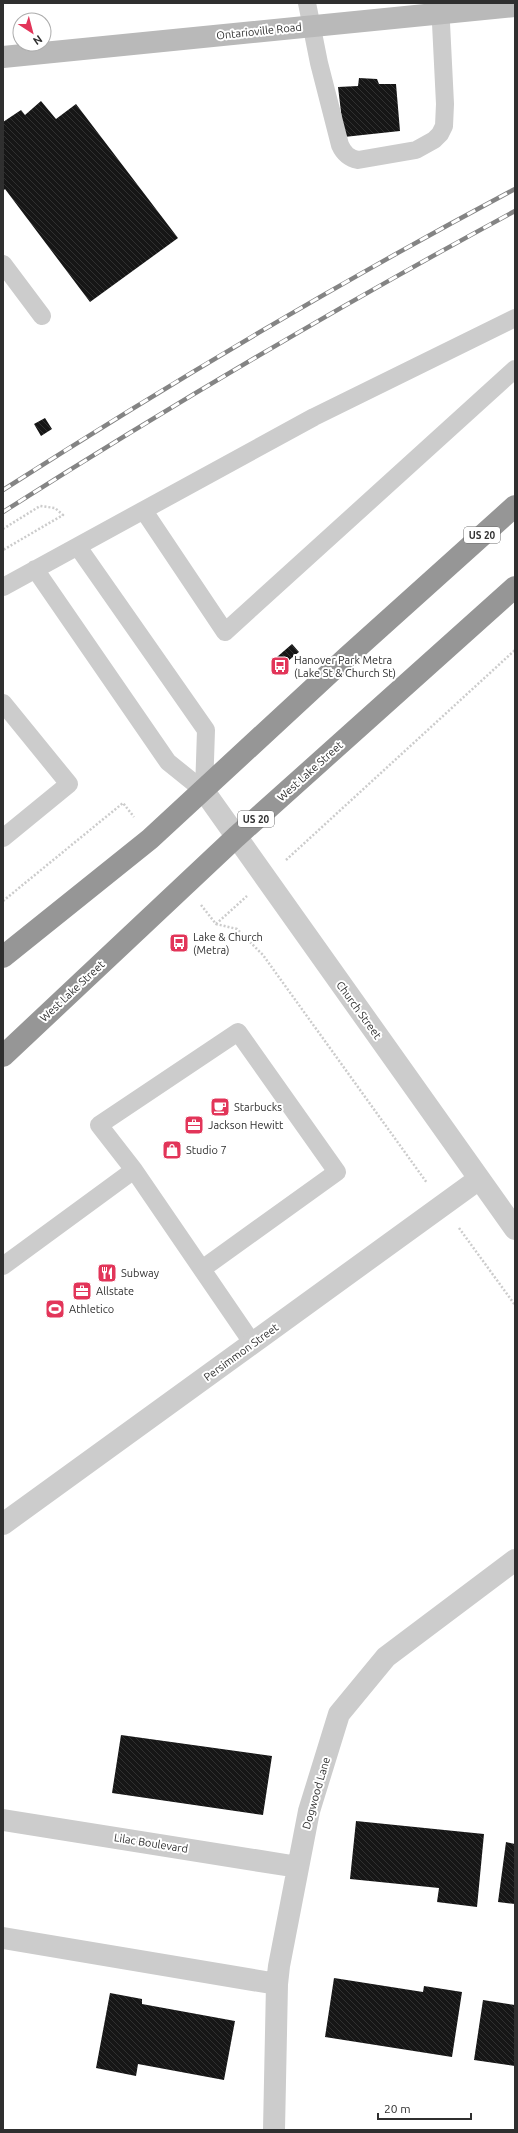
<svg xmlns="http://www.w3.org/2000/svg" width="518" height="2133" font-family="Ubuntu,sans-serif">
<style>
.building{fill:url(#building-back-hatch)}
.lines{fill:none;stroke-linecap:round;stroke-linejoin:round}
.path{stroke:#ccc;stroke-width:2.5;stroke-dasharray:2 2;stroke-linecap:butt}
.lane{stroke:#ccc;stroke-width:18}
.street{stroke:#ccc;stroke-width:22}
.secondary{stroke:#b9b9b9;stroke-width:22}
.highway{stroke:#969696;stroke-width:22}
.rail-casing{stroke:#848484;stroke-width:4.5}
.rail{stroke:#fff;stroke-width:3;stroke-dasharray:9;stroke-linecap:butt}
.labels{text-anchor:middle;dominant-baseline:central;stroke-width:4;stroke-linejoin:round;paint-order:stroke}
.shield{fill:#fff;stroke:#6d6d6d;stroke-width:1}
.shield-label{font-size:10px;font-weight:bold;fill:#2f2f2f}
.street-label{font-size:11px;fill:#2f2f2f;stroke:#fff}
.poi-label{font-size:11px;fill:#2f2f2f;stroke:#fff;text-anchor:start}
</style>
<defs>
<pattern id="building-back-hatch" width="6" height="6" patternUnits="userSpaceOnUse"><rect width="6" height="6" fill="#161616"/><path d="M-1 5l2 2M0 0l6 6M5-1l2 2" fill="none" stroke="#303030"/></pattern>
</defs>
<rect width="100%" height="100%" fill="#fff"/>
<path class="building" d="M359 78 377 79 379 84H396L400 131 344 137 338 87 358 86Z
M41 101 56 119 76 104 178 238 90 302 5 189 3 191V122L21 110 25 115Z
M45 418 52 429 41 436 34 424Z
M292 644 299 652 283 665 277 657Z
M121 1735 272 1756 263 1815 112 1793Z
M356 1821 484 1834 477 1907 437 1902 439 1888 350 1879Z
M506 1842 515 1844V1904L498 1902Z
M334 1978 423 1992 424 1986 462 1992 452 2057 325 2037Z
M110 1993 142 1999V2004L235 2021 224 2080 138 2064 136 2076 96 2068Z
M483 2000 515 2005V2066L474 2060Z"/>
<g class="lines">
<path class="path" d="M3 529 40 506 55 508 63 515 3 550
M286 860 515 650
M3 901 123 803 134 817
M201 905 216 924 237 929 263 955 427 1183
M216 924 247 896
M459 1228 515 1305"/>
<path class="lane" d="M307 3 319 63 340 145C344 154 349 158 358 160L416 150 434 140 440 134 444 126 445 104 440 3
M3 264 42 316
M144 511 225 632 515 369
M78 547 206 730 204 791
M35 569 168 762 204 791
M3 587 314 417 515 318
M3 703 69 784 3 838
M134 1170 99 1125 238 1032 337 1172 202 1269
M3 1266 134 1170 253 1344"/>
<path class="street" d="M204 791 515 1229
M3 1524 479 1179
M3 1820 298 1867
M3 1938 277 1984
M274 2130 277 1984 279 1966 309 1811 339 1714 386 1657 515 1560"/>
<path class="secondary" d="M3 57 515 6"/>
<path class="highway" d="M3 957 150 839 347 657 515 506
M3 1056 236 837 515 587"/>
<defs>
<path id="rail" d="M3 490C170 383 340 282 515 189
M3 512C170 406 341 305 515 211"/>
</defs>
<use href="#rail" class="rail-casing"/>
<use href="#rail" class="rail"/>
</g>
<defs>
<symbol id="bus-square" viewBox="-11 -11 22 22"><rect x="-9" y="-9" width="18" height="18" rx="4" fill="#e23559" stroke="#fff"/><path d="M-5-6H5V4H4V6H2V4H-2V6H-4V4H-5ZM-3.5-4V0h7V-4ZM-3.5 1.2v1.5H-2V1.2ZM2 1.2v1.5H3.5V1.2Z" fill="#fff"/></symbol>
<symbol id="cafe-square" viewBox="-11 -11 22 22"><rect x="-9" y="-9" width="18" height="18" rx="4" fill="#e23559" stroke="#fff"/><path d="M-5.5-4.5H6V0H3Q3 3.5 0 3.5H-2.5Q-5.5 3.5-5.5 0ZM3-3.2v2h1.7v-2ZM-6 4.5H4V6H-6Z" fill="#fff"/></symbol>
<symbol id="office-square" viewBox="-11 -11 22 22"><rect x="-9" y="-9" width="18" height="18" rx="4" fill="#e23559" stroke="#fff"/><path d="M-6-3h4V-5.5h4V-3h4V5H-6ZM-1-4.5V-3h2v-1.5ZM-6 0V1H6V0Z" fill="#fff"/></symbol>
<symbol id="shop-square" viewBox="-11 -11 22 22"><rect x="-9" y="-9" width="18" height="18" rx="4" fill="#e23559" stroke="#fff"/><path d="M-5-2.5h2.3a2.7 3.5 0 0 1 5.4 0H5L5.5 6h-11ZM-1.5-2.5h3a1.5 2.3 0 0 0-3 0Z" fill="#fff"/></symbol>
<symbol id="restaurant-square" viewBox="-11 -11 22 22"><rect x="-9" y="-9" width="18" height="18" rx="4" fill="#e23559" stroke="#fff"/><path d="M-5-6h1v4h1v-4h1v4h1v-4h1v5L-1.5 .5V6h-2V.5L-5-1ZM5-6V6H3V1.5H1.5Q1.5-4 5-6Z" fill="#fff"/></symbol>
<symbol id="stadium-square" viewBox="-11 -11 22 22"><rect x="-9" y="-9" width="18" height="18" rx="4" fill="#e23559" stroke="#fff"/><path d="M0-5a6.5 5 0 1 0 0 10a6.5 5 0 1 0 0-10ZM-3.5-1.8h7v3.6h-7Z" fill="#fff"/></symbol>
</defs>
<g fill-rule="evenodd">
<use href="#bus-square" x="269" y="655" width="22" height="22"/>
<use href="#bus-square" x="168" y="932" width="22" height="22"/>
<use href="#cafe-square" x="209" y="1096" width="22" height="22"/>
<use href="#office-square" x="183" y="1114" width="22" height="22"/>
<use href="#shop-square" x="161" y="1139" width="22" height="22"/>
<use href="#restaurant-square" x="96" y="1262" width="22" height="22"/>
<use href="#office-square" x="71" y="1280" width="22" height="22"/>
<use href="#stadium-square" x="44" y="1298" width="22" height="22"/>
</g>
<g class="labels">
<g class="shield">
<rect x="464" y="527" width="36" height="16" rx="3"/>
<rect x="238" y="811" width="36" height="16" rx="3"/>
</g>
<g class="shield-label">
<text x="482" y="535">US 20</text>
<text x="256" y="819">US 20</text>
</g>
<g class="street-label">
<text transform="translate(259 31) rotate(-6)">Ontarioville Road</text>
<text transform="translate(310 771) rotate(-42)">West Lake Street</text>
<text transform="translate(72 991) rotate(-43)">West Lake Street</text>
<text transform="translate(359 1010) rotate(54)">Church Street</text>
<text transform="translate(241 1352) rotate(-36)">Persimmon Street</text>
<text transform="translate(316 1793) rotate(-74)">Dogwood Lane</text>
<text transform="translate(151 1843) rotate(9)">Lilac Boulevard</text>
</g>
<g class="poi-label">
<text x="294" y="660">Hanover Park Metra<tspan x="294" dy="13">(Lake St &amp; Church St)</tspan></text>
<text x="193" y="937">Lake &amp; Church<tspan x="193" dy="13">(Metra)</tspan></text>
<text x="234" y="1107">Starbucks</text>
<text x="208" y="1125">Jackson Hewitt</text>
<text x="186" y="1150">Studio 7</text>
<text x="121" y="1273">Subway</text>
<text x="96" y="1291">Allstate</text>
<text x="69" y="1309">Athletico</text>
</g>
</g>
<rect width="518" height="2133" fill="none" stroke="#2f2f2f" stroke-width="8"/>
<g transform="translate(32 32) rotate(144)"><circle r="19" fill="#ffffff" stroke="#acacac"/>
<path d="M0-3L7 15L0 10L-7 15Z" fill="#e23559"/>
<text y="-6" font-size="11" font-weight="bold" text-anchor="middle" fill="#2f2f2f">N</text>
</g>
<path d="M378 2113v6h93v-6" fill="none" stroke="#2f2f2f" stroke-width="2"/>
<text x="384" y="2113" font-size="12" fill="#2f2f2f" stroke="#ffffff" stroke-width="3" paint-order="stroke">20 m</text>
</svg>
